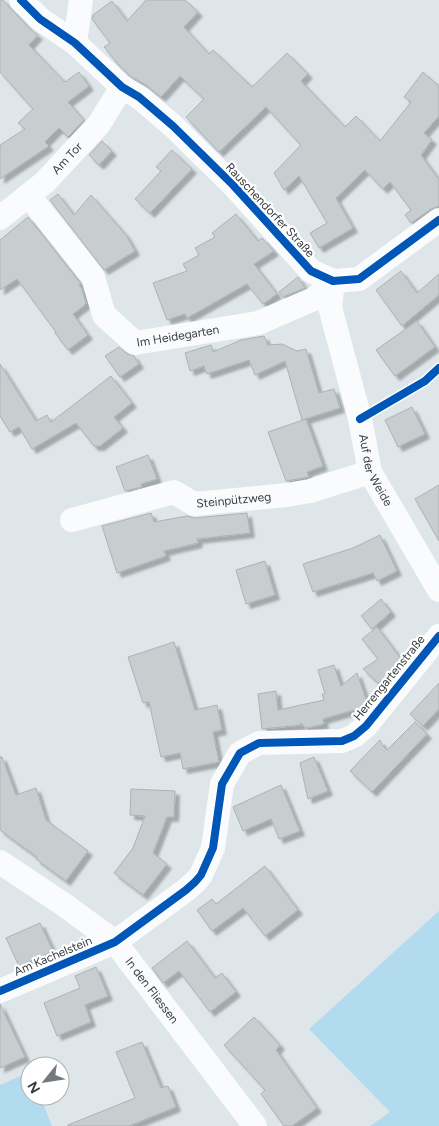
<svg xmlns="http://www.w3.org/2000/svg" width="439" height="1126" font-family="Figtree,sans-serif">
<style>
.green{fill:#b2dbf0}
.building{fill:#c8ced0;stroke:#acb2b5;filter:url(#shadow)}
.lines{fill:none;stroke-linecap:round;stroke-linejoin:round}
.minor{stroke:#fafbfc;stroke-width:24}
.cycleway-casing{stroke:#fff;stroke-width:11}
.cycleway{stroke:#0057b8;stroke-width:8}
.labels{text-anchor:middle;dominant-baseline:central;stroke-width:4.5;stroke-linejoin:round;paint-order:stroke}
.street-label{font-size:12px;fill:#383d40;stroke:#fff}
</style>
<defs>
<filter id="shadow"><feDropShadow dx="4.5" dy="4.5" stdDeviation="1" flood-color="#0004"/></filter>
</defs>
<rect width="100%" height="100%" fill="#dee6e9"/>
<path class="green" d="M439 911V1126H370L390 1112 309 1029Z
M30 1072V1096H40L52 1126H0V1085Z"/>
<path class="building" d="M0 0H3L30 29 38 35 29 45 65 82 79 72 89 86 68 102 84 120 68 137 59 128 45 142 49 146 0 179V145L25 129 18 123 33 109 0 72Z
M146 0H185L198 12 184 27 209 54 213 50 252 87 287 53 308 74 301 81 345 127 356 116 380 141 411 102 404 97 423 72 439 86V116L424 133 432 140 421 155 439 180V206L431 209 411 223 405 215 411 210 390 182 383 189 365 170 336 198 353 228 319 248 310 233 327 223 299 176 284 190 274 173 301 145 266 107 219 152 186 117 204 99 180 76 161 97 146 85 130 76 117 63 104 47 110 43 92 19 93 15 112 1 127 21Z
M102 141 112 151 99 165 89 155Z
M172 150 192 169 150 213 135 199 161 171 156 167Z
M58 194 74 215 91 195 126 235 135 251 104 270 50 200Z
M236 214 258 241 262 238 274 251 254 264 277 294 263 304 247 284 187 318 185 314 167 320 153 283 187 271 183 264 199 255 195 248 215 237 212 233Z
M28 217 81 284 79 285 82 289 86 304 73 314 88 335 68 350 55 333 56 332 17 279 0 290V240Z
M401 271 417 293 439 274V295L402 326 376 290Z
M298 277 305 288 283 297 279 292Z
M417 321 435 347 395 376 376 350Z
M264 336 268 345 282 344 297 351 306 349 319 393 334 389 340 408 302 420 285 361 255 375 249 360 207 374 204 366 190 371 185 353 211 345 213 352 241 340Z
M119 347 126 353 134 356 139 364 120 377 105 356Z
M0 364 36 421 47 415 51 422 111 376 132 403 114 417 123 428 100 446H94L76 423 32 449 19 427 10 432 0 416Z
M412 407 425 434 398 447 385 420Z
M306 419 323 466 307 472 309 477 286 481 268 432Z
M148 455 157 479 141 484 142 487 125 491 116 467Z
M439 485V541L415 499Z
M151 513 154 522 187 516 195 518 247 513 250 533 197 539 198 543 164 551 166 556 117 573 102 526Z
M380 535 397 571 377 581 373 573 313 592 303 564 353 548Z
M265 561 275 595 246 604 236 570Z
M381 599 391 612 372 629 361 616Z
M377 627 402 660 391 673 378 683 363 669 378 659 362 639Z
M174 642 195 710 217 705 222 730 213 732 219 762 183 769 180 753 161 757 149 702 143 703 128 657Z
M334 665 341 686 357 673 367 702 364 707 323 719 324 724 306 728 300 723 301 725 262 729 258 694 276 691 278 710 324 700 322 694H325L318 670Z
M439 683V709L423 726 410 714Z
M415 722 427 734 372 792 350 771 380 740 382 745 387 750Z
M0 757H2L16 795 36 788 46 820 88 851 66 881 36 859 37 857 0 830Z
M314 757 328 791 308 799 300 763Z
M281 785 300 831 279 839 271 819 243 831 233 807Z
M131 789 175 791 174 817H167L153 853 167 864 143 895 114 873 133 848 145 816 130 815Z
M265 866 298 910 265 936 243 908 212 931 197 910 212 899 216 904Z
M40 923 53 951 19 966 6 938Z
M187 941 215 978 222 973 236 992 210 1012 179 971 163 983 152 968Z
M96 967 108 996 85 1005 91 1022 57 1036 44 1003 80 988 75 976Z
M0 1004 25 1057 0 1068Z
M254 1017 280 1045 276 1050 317 1108 292 1126H284L261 1094 265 1090 224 1045Z
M142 1042 161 1088 168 1086 176 1107 129 1126H68V1125L135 1098 116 1052Z"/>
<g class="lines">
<g class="minor">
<path d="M21 0 40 19 75 43 122 87 139 97 173 126 233 185 311 271 333 281 359 279 439 220"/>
<path d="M75 43 81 0"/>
<path id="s1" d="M29 196 93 277 104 315 135 343 258 323 316 298 333 281"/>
<path id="s2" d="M0 218 45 182 99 124 122 87"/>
<path id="s3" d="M333 281 330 307 360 419 370 472 439 590"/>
<path id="s4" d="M72 520 174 492 194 504 287 495 310 491 370 472"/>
<path id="s5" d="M0 862 63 904 115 942 255 1126"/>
<path d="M0 991 115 942 186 890 195 882 201 875 213 848 222 784 240 753 259 743 342 741 354 736 366 726 439 636"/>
</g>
<defs>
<path id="cycleway" d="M21 0 40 19 75 43 122 87 139 97 173 126 233 185 311 271 333 281 359 279 439 220
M360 419 425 381 439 368
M0 991 115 942 186 890 195 882 201 875 213 848 222 784 240 753 259 743 342 741 354 736 366 726 439 636"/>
</defs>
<use href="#cycleway" class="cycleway-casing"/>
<use href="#cycleway" class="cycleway"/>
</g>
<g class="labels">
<g class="street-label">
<text stroke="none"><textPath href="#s2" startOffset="90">Am Tor</textPath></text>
<text transform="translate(270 210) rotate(47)">Rauschendorfer Straße</text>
<text stroke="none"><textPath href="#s1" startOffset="228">Im Heidegarten</textPath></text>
<text stroke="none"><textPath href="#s3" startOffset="196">Auf der Weide</textPath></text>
<text stroke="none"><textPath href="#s4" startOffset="169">Steinpützweg</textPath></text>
<text transform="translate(389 678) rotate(-51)">Herrengartenstraße</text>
<text transform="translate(53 956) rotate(-23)">Am Kachelstein</text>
<text stroke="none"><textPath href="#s5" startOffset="201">In den Fliessen</textPath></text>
</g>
</g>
<g transform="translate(45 1081) rotate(240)"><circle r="24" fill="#ffffff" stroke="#afb1b3"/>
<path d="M0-4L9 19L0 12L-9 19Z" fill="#72787b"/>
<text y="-8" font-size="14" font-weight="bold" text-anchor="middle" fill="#383d40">N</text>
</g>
</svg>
